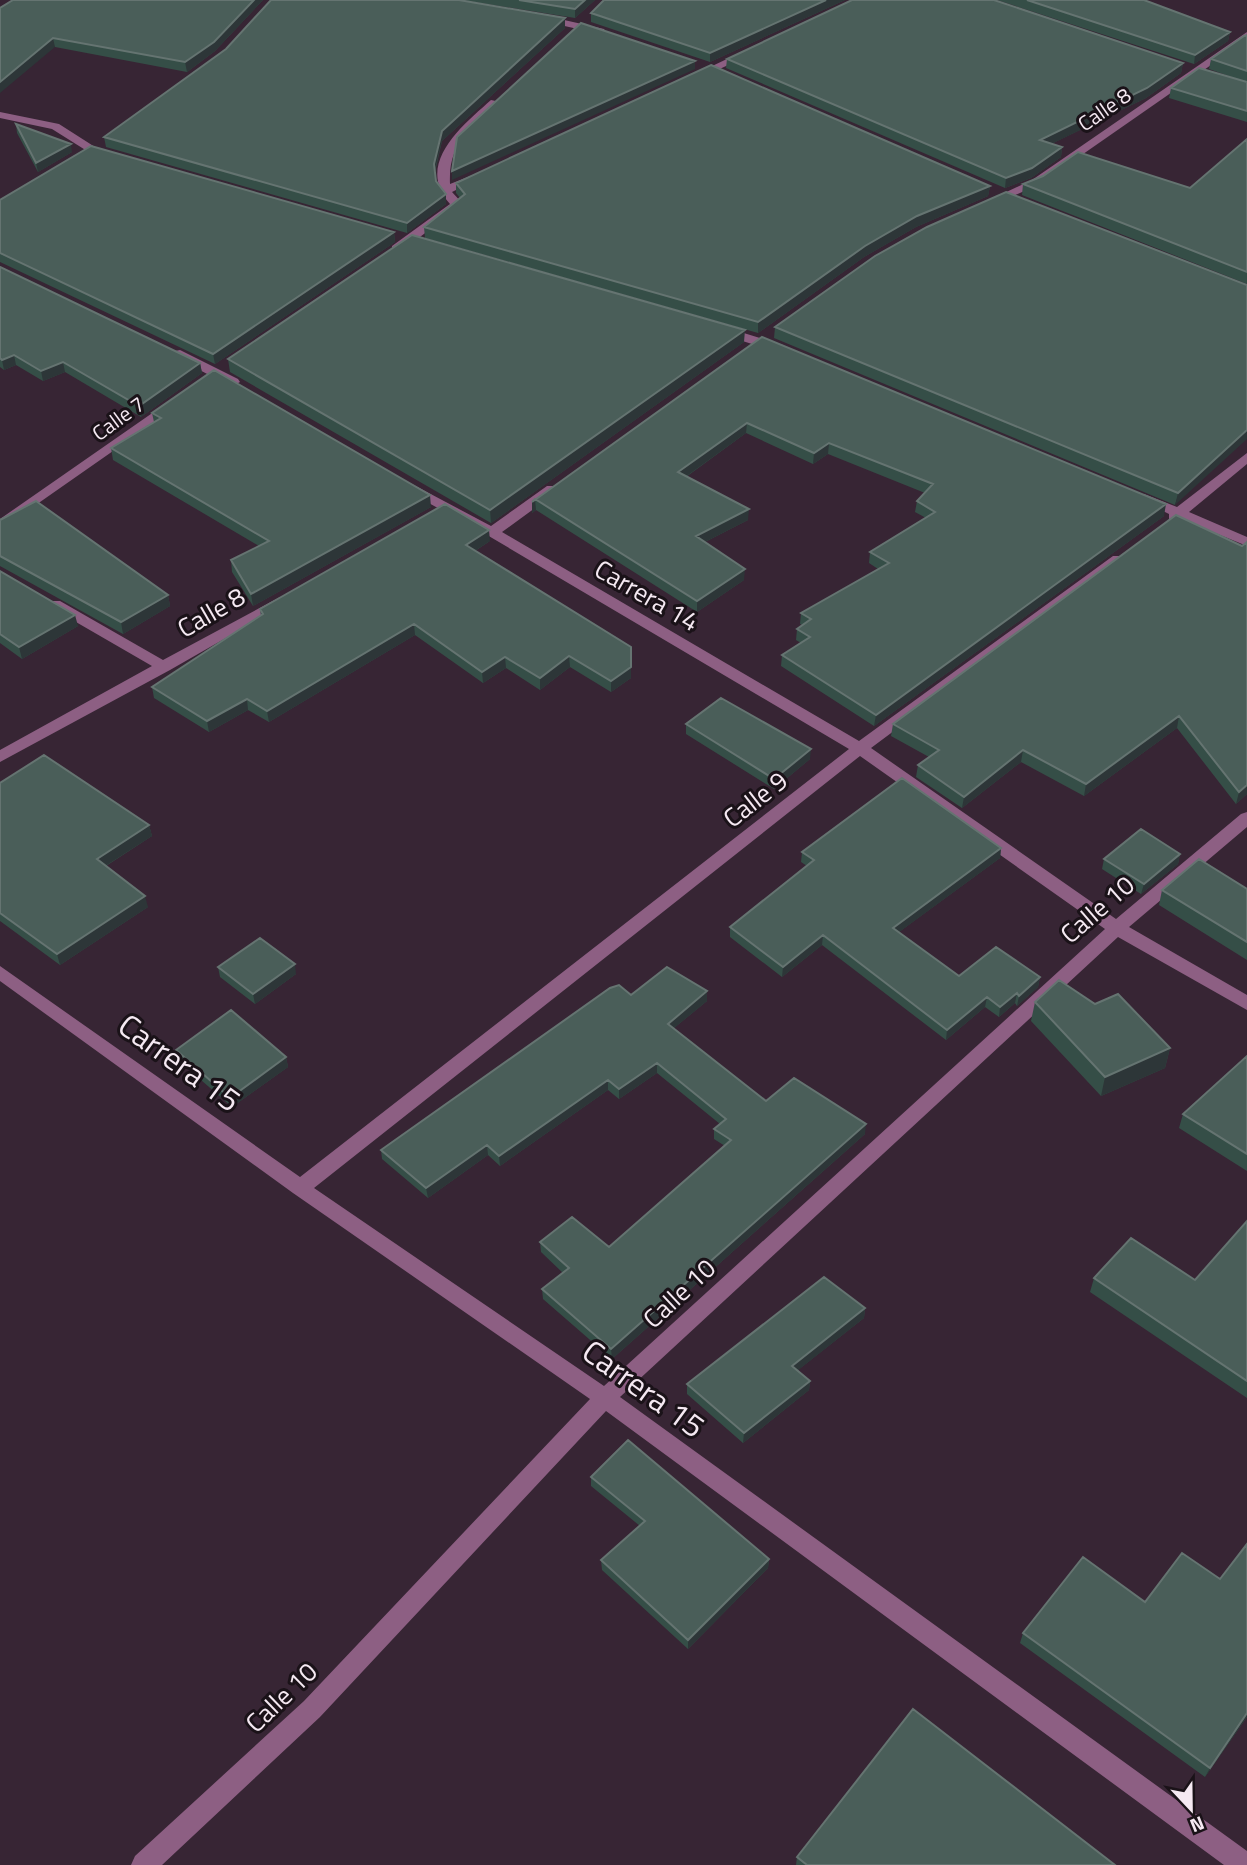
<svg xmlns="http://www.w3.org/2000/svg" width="1247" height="1865" font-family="'Titillium Web',sans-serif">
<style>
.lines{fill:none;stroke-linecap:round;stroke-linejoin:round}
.minor{fill:#8d5f83;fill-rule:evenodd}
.wall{fill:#354e47}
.shaded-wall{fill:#2d3638}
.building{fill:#4a5e59;stroke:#657471;stroke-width:2}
.labels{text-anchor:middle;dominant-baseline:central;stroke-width:6;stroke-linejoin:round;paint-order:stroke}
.far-street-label{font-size:21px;fill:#f5e9f2;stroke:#1a1218}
.street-label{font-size:26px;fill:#f5e9f2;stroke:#1a1218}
.near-street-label{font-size:32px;fill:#f5e9f2;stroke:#1a1218}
</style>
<rect width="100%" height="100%" fill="#372534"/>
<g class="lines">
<path class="minor" d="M542 15 604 29 605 31 600 34 538 20 537 18Z
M1247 32V40L1040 184 993 205 983 203 1032 180Z
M748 49 753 52 752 54 698 79 689 77Z
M491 100 500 102C474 132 448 138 450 184L478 173 484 176 452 192 463 204 461 206 400 252H392V246L450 204C414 164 463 125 491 100Z
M0 112 59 124 95 147 115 155 109 158 87 151 52 129 0 118Z
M721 326 783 345 784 348 778 352 717 333 715 330Z
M180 350 238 379 240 382 233 386 228 385 175 357V351Z
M171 400 176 401V407L0 530V519Z
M1247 453V464L1189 512 1247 537V546L1181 519 1169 520V514L1137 498 1144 494 1177 507Z
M410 483 491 526 547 486H557V492L502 532 859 741 1113 556H1123L1125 559 871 748 1116 919 1241 814 1247 812V827L1129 927 1247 995V1010L1118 937 620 1397 1247 1851V1865H1224L606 1411 320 1717 162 1865H131L135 1856 304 1701 590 1399 293 1193 0 981V966L300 1177 849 749 487 535 405 490 403 487ZM860 756 1105 929 604 1386 314 1188Z
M280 597 285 598V604L170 670 0 762V750L152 666 50 607V601H60L163 660Z"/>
</g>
<path class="wall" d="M13 0H263L215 51 187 72 55 47Z
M462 0H595L575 18Z
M604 0H845L710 62 591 22V13Z
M997 0H1144L1230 32 1228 41 1194 64Z
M565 18V28L442 141 435 172 436 181 446 194V204L407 233 106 147 104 137 226 49Z
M1247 35V122L1169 98 1171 88 1240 80 1209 69 1211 59Z
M727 59 1183 63 1181 73 1146 98 1051 144 1062 147 1061 157 1031 178 1005 188 726 68Z
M16 124 72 152 38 172 17 133Z
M1247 139V284L1022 195 1023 184 1190 188Z
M456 183 990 186 988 196 916 227 864 257 758 333 425 238 424 227 460 198 456 193Z
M0 200 394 232 395 242 215 364 0 262Z
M0 267 200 363 202 373 141 417 65 372 43 381 16 365 4 370 0 367Z
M1247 285 1175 505 774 338 775 327Z
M762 337 1164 516 874 726 781 666 782 655 801 643 796 640 797 629 802 625 800 624 801 613 878 569 869 563 870 552 926 518 915 512 917 501 925 493 828 454 813 464 746 433 686 477 748 520 705 542 744 580 697 612 536 510 532 513V502Z
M744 342 491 523 230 372 228 359Z
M152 413 431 507 253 606 232 572 231 560 259 546 113 460 111 448 154 422Z
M0 520 168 595 170 606 123 634 0 566Z
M490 541 475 551 631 678 611 692 570 667 540 690 506 668 483 683 415 635 269 722 248 710 209 732 154 698 152 687 261 616 260 609Z
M1247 542V794L1236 804 1177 728 1084 796 1021 762 962 808 916 777 918 765 929 757 891 736 893 724 1242 546Z
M0 571 78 626 22 659 0 643Z
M686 724 810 759 774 789 686 734Z
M0 783 149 825 152 836 106 866 148 907 60 965 0 921Z
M1001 848 1000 858 899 932 959 976 1040 977 1038 987 1017 1006 1015 1003 999 1017 985 1007 946 1040 822 945 782 977 730 937V927L807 866 801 862 802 852Z
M1180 854 1178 864 1141 894 1102 869 1104 859Z
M1247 889V960L1159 905 1162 890Z
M218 967 296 974 255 1004 220 977Z
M631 995 707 1001 674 1028 766 1101 865 1134 612 1359 543 1299 542 1289 563 1273 541 1252 540 1242 609 1247 725 1146 714 1139V1129L720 1124 657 1073 619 1099 608 1090 500 1166 488 1155 428 1198 382 1159 381 1150Z
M1035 1002 1095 1004 1170 1048 1165 1068 1101 1096 1031 1021Z
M176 1050 286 1057 288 1067 232 1107 178 1060Z
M1247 1056V1171L1179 1128 1183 1114Z
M1247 1221V1398L1090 1292 1094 1278 1195 1280Z
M865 1308 864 1318 798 1370 810 1381 809 1390 743 1443 687 1394V1384Z
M591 1477 769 1559 768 1568 688 1649 602 1570 601 1560 640 1526 591 1486Z
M1247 1544V1717L1205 1777 1020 1643 1023 1633 1145 1602 1220 1579Z
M797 1857 1115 1865H796Z"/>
<path class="shaded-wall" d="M254 0H263L215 51 187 72 185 62Z
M585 0H595L575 18V9Z
M826 0H845L710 62V53Z
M565 18V28L442 141 434 173V164L442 131Z
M1230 32 1228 41 1194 64 1195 55Z
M53 38 55 47 0 93V82Z
M695 61V69L452 180V171Z
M1183 63 1181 73 1146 98 1039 150 1040 140Z
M71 144 72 152 38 172 36 163Z
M1062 147 1061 157 1031 178 1005 188 1006 178Z
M990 186 988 196 916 227 864 257 758 333V322L865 246 917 216Z
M446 194V204L407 233V223Z
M394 232 395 242 215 364 213 354Z
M745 330 744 342 491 523 490 510Z
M14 355 16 365 4 370 2 360Z
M63 362 65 372 43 381 41 371Z
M200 363 202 373 141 417 139 406Z
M747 423 746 433 677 483 678 472Z
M1247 430V439L1175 505 1178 493Z
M829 443 828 454 813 464 814 453Z
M430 495 431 507 253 606 251 594Z
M535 499 536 510 532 513V502Z
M1166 504 1164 516 874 726 876 715Z
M749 509 748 520 695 547 696 536Z
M489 530 490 541 467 556 466 545Z
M745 569 744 580 697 612V601Z
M168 595 170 606 123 634 121 622Z
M75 615 78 626 22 659 19 647Z
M414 624 415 635 269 722 267 711Z
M569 656 570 667 540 690V678Z
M505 657 506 668 483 683 482 672Z
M631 667V678L611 692V681Z
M247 699 248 710 209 732 207 721Z
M1179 716 1177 728 1084 796 1086 784Z
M811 749 810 759 774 789V779Z
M1023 750 1021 762 962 808 964 797Z
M1247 785V794L1236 804 1239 792Z
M149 825 152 836 99 870 97 859Z
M1001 848 1000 858 891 938 893 928Z
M1180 854 1178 864 1141 894 1144 884Z
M145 896 148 907 60 965 57 954Z
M823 935 822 945 782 977 783 967Z
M295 964 296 974 255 1004 253 994Z
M1040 977 1038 987 1017 1006 1019 996Z
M707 991V1001L668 1033V1024Z
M1017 993 1015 1003 999 1017 1000 1007Z
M987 997 985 1007 946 1040 947 1030Z
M1170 1048 1165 1068 1101 1096 1105 1077Z
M286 1057 288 1067 232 1107 230 1098Z
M657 1063V1073L619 1099V1089Z
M608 1080V1090L500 1166 499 1156Z
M866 1124 865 1134 612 1359 611 1349Z
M487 1145 488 1155 428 1198 426 1188Z
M865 1308 864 1318 792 1375V1366Z
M810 1381 809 1390 743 1443 744 1433Z
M769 1559 768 1568 688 1649V1640Z
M1247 1713V1717L1205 1777 1210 1768Z"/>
<path class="building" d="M13 0H254L214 42 185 62 53 38 0 82V8Z
M271 0H459L565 18 442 131 434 164 436 181 446 194 407 223 104 137 226 49Z
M519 0H585L575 9Z
M604 0H826L710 53 591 13Z
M852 0H994L1183 63 1147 88 1040 140 1062 147 1032 168 1006 178 727 59Z
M1027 0H1144L1230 32 1195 55Z
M581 23 695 61 452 171 457 137Z
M1247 35V71L1211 59 1244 36Z
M711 65 990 186 917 216 865 246 758 322 424 227 465 194 456 183Z
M1199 68 1247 82V111L1171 88Z
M16 124 71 144 36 163Z
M1247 139V272L1023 184 1043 176 1078 152 1190 188Z
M91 146 394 232 213 354 0 253V200Z
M1006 192 1247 285V430L1178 493 775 327 875 256 927 227Z
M412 235 745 330 490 510 228 359Z
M0 267 200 363 139 406 63 362 41 371 14 355 2 360 0 358Z
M762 337 1166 504 876 715 782 655 810 637 797 629 811 619 801 613 889 563 870 552 935 512 917 501 933 484 829 443 814 453 747 423 678 472 749 509 696 536 745 569 697 601 535 499 532 502Z
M214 370 430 495 251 594 231 560 269 541 111 448 161 418 152 413Z
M36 501 168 595 121 622 0 556V520Z
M445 504 489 530 466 545 631 647V667L611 681 569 656 540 678 505 657 482 672 414 624 267 711 247 699 207 721 152 687 263 614 260 609Z
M1176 515 1242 546 1247 542V785L1239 792 1179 716 1086 784 1023 750 964 797 918 765 939 750 893 724Z
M0 571 75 615 19 647 0 634Z
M721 698 811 749 774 779 686 724Z
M44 755 149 825 97 859 145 896 57 954 0 913V783Z
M902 778 1001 848 893 928 959 976 996 947 1040 977 1019 996 1017 993 1000 1007 987 997 947 1030 823 935 783 967 730 927 814 860 802 852Z
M1141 829 1180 854 1144 884 1104 859Z
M1199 859 1247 889V942L1162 890Z
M260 938 295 964 253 994 218 967Z
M667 967 707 991 668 1024 766 1101 794 1078 866 1124 611 1349 542 1289 569 1268 540 1242 572 1217 609 1247 731 1140 714 1129 726 1119 657 1063 619 1089 608 1080 499 1156 487 1145 426 1188 381 1150 610 988 619 985 631 995Z
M1059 980 1095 1004 1118 994 1170 1048 1105 1077 1035 1002Z
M231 1010 286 1057 230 1098 176 1050Z
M1247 1056V1154L1183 1114Z
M1247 1221V1381L1094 1278 1131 1238 1195 1280Z
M824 1277 865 1308 792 1366 810 1381 744 1433 687 1384Z
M628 1440 769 1559 688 1640 601 1560 645 1521 591 1477Z
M1247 1544V1713L1210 1768 1023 1633 1083 1557 1145 1602 1182 1553 1220 1579Z
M913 1709 1115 1865H807L797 1857Z"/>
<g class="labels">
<g class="far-street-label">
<text transform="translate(1104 109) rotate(-35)">Calle 8</text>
<text transform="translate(118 418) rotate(-36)">Calle 7</text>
</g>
<g class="street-label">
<text transform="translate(647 595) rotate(30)">Carrera 14</text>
<text transform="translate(211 612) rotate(-30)">Calle 8</text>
<text transform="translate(755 799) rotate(-38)">Calle 9</text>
<text transform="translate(1097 909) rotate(-41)">Calle 10</text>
<text transform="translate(679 1293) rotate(-43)">Calle 10</text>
<text transform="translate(281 1697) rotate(-44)">Calle 10</text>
</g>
<g class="near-street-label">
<text transform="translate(180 1062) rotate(36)">Carrera 15</text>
<text transform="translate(644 1388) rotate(36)">Carrera 15</text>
</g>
</g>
<g transform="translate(1191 1809) rotate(158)" stroke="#1a1218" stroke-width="5" paint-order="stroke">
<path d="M0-5L12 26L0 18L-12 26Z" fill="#f5e9f2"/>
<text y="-10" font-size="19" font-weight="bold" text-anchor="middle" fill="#f5e9f2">N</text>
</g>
</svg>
